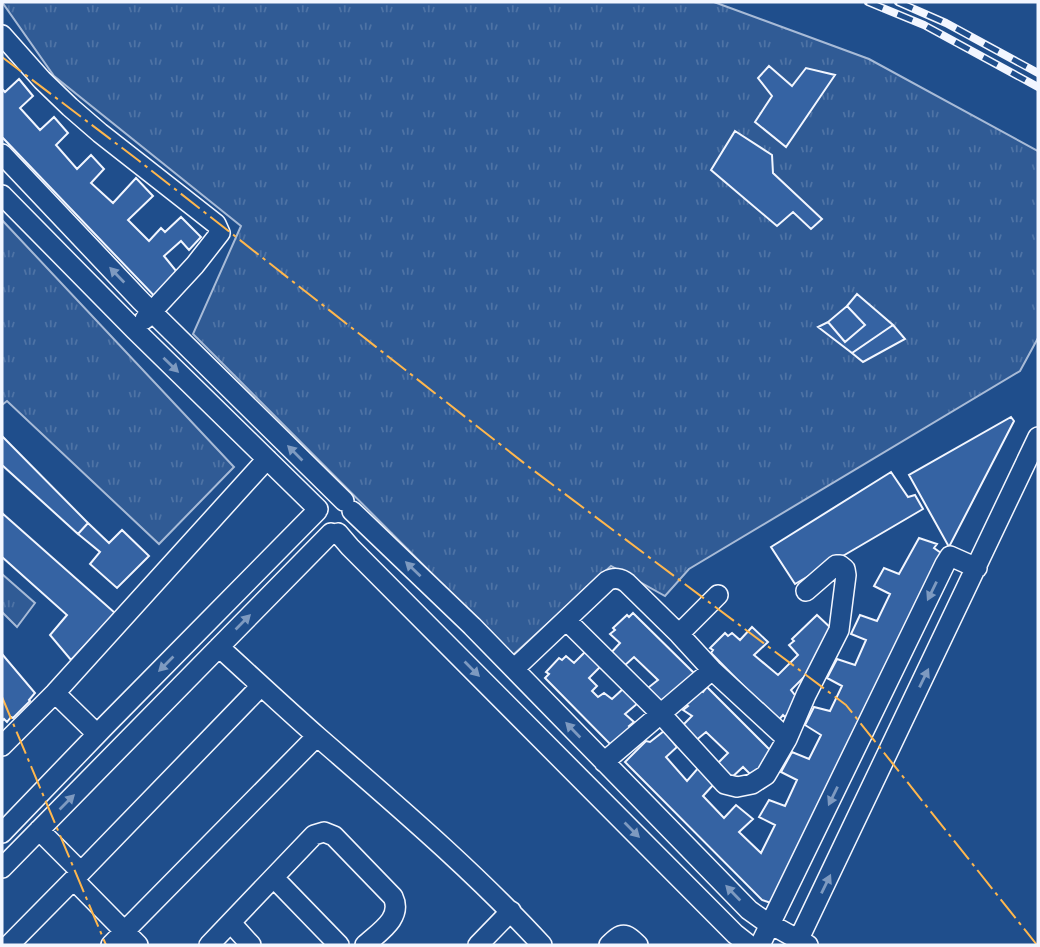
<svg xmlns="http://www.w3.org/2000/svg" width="1040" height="947" font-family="'PT Sans Narrow',sans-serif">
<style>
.grass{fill:url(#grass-tufts);stroke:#a8bbd7;stroke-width:2}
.building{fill:#3563a3;stroke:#f2f6ff;stroke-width:2}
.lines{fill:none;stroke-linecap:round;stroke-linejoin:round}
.minor-casing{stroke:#f2f6ff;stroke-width:22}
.minor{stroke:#1f4e8c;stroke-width:19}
.rail-casing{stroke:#f2f6ff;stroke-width:8}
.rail{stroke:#1f4e8c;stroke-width:5;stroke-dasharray:16;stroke-linecap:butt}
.power{stroke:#ffb74d;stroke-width:2;stroke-dasharray:24 5 3.5 5;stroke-linecap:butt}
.oneway{fill:#7e9ac0}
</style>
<defs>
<pattern id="grass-tufts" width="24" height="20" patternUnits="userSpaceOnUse" patternTransform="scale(1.75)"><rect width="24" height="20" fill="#305b95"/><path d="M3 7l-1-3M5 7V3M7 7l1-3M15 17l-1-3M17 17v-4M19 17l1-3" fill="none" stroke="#4e73a5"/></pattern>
</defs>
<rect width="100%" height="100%" fill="#1f4e8c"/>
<path class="grass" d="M2 2H714L869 59 1038 151V338L1020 371 689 569 665 596 611 566 513 655 193 334 241 226 54 76Z
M2 220 234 467 159 544 7 401 2 405Z
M2 574 35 603 17 627 2 612Z"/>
<path class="building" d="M769 66 792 86 806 68 835 75 786 147 755 122 772 96 758 78Z
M19 79 33 96 20 108 40 130 54 117 68 133 56 145 77 169 91 155 104 169 91 183 113 203 136 178 153 196 128 220 149 241 161 228 165 232 181 217 201 237 189 250 181 241 164 256 181 277 160 302 2 137V89L5 92Z
M735 131 772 155 773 173 822 219 811 229 793 212 777 226 711 170Z
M857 294 893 325 852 353 818 327 828 322 845 342 865 325 847 306Z
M847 306 865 325 845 342 828 322Z
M893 325 905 339 863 362 852 353Z
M1011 417 1014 421 949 547 909 475Z
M2 436 88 523 78 534 2 465Z
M891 472 908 497 915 495 923 509 795 584 771 547Z
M2 513 115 613 71 660 50 635 67 615 2 557Z
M88 523 109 543 122 530 149 556 117 588 90 564 100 552 78 534Z
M919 538 937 544 934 548 944 555 771 903 762 900 625 762 646 741 650 742 664 731 677 747 666 757 687 781 699 767 714 784 703 796 724 818 736 805 753 819 739 832 761 853 775 825 759 817 769 800 785 806 797 780 781 772 792 752 809 759 821 735 805 725 814 707 830 711 842 686 827 678 837 659 855 665 866 640 851 634 860 615 877 621 890 594 874 586 884 568 899 574Z
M633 613 697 676 659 705 644 691 658 680 634 657 623 667 609 655 620 643 610 634 615 630 613 628 627 615 629 617Z
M817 615 833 630 817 664 791 690 798 699 797 704 785 717 783 715 778 721 711 653 713 650 710 648 725 633 728 636 732 633 740 640 752 627 768 642 754 655 778 675 798 655 789 645 794 641 792 639Z
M586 651 601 666 589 678 597 686 592 691 598 697 604 693 612 699 624 688 638 703 625 714 634 722 629 726 633 730 611 745 545 678 549 674 546 672 559 658 562 660 566 656 574 663Z
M2 654 35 693 29 700 30 701 13 718 11 717 7 722 4 719 2 721Z
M707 687 773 753 758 773 751 775 743 767 730 779 716 765 728 753 706 732 694 742 680 728 692 716 683 710 688 706 685 704 699 690 703 692Z"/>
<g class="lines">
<defs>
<path id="minor" d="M2 35 42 80 70 107 100 133 216 224 220 233 195 265 145 319
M2 154 141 301 344 501
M2 195 135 330 318 509
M352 511 472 626 749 910 763 920 808 945
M338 533 350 547 735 934 749 945
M566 620 660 713 725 784 737 787 752 784 766 775 787 739 806 695 839 630 846 575 845 569 840 565H836L806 591
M679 634 718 595
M219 647C252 677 285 708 318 737 395 804 473 870 542 945
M514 669 607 581C614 577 621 578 627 583L679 634 712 670 787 739
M55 693 97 734
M2 746 55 693 267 459
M604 762 712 670
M39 830 81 872
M2 833 106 725 317 511
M2 868 331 533
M274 878 339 945
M74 880 138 945
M231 923 251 945
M9 945 81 872 261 686
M111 945 317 736
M209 945 314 835 324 832 334 836 393 897C403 918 379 932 365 945
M478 945 511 911
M609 945C622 932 625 932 638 945
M760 945 945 564 950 556 977 568
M796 945 1038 437"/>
</defs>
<use href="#minor" class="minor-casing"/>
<use href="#minor" class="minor"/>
<defs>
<path id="rail" d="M868 2 924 25 1038 87
M898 2 946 23 1038 73"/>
</defs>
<use href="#rail" class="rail-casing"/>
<use href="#rail" class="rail"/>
<path class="power" d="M2 57 138 160 529 467 846 705 1037 945
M2 697 106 945"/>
</g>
<defs><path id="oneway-solid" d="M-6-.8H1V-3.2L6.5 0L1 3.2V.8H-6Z" transform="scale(1.75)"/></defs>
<g class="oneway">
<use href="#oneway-solid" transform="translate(117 275) rotate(-134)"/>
<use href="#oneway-solid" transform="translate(171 365) rotate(44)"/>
<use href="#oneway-solid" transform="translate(295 453) rotate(-135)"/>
<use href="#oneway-solid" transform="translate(413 569) rotate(-136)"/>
<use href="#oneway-solid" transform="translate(932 591) rotate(116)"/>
<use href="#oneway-solid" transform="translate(243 622) rotate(-45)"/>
<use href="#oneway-solid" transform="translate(166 664) rotate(135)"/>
<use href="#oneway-solid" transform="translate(472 669) rotate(45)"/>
<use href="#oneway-solid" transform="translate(924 678) rotate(-64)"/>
<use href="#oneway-solid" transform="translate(573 730) rotate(-134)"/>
<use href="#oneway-solid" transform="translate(833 796) rotate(116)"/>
<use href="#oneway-solid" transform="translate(67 802) rotate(-45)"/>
<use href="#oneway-solid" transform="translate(632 830) rotate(45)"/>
<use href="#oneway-solid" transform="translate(826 884) rotate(-64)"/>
<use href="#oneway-solid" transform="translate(733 893) rotate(-134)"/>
</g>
<rect width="1040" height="947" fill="none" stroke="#f2f6ff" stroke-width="7"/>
</svg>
